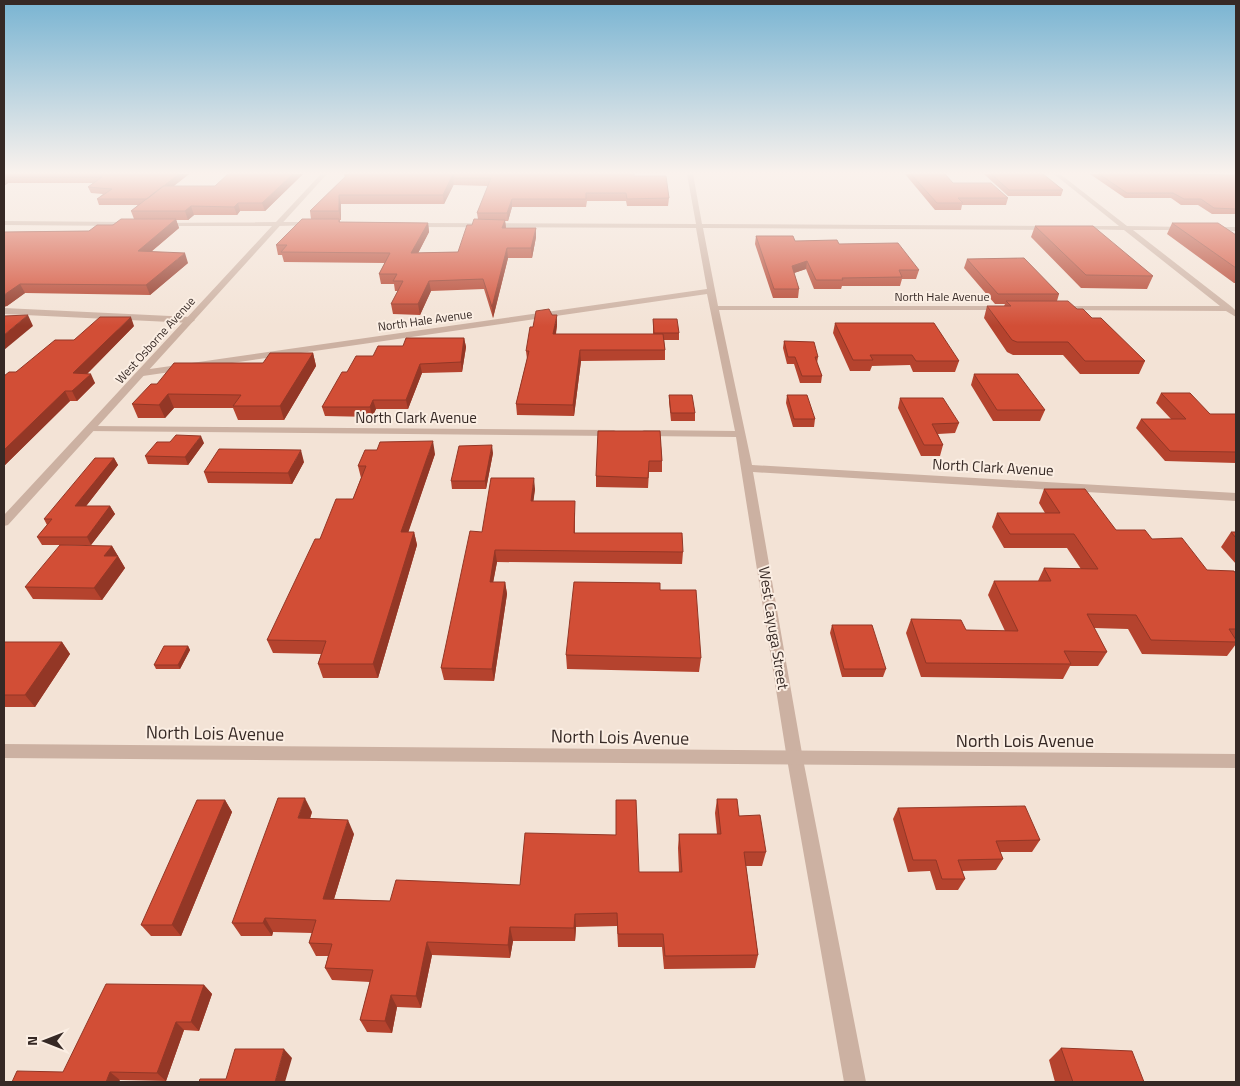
<svg xmlns="http://www.w3.org/2000/svg" width="1240" height="1086" font-family="'Titillium Web',sans-serif">
<style>
.lines{fill:none;stroke-linecap:round;stroke-linejoin:round}
.minor{fill:#ccb1a2;fill-rule:evenodd}
.tertiary{fill:#ccb1a2;fill-rule:evenodd}
.wall{fill:#b5432e;fill-rule:evenodd}
.shaded-wall{fill:#933726}
.building{fill:#d24e36;stroke:#933726}
.labels{text-anchor:middle;dominant-baseline:central;stroke-width:4;stroke-linejoin:round;paint-order:stroke}
.far-street-label{font-size:12px;fill:#362925;stroke:#fbeee3}
.street-label{font-size:15px;fill:#362925;stroke:#fbeee3}
.near-street-label{font-size:18px;fill:#362925;stroke:#fbeee3}
</style>
<rect width="100%" height="100%" fill="#f3e3d6"/>
<g class="lines">
<path class="minor" d="M687 174H693L702 224 1051 226 1054 228 1051 230 703 228 718 306H1004L1008 308 1004 310H719L752 465 1236 493V501L753 472 803 759 866 1082H844L787 759 736 437 644 436 639 433 644 430 735 431 707 294 143 376 138 373 143 370 707 289 696 228 411 227 408 225 411 223 696 224Z
M1054 174H1060L1127 226 1188 227V229L1186 230H1133L1232 307 1236 311V317L1226 311 1056 310V306H1220L1124 230 1077 229V227L1079 226H1119Z
M314 222 317 224 316 225 278 226 275 224 278 222Z
M1211 227H1236V231L1209 230 1208 229Z
M4 308 191 317 195 320 191 323 4 314Z
M91 426 614 430 619 433 614 436 87 431V427Z"/>
<path class="tertiary" d="M321 174H327L8 525 4 526V515L272 226H160L157 224 158 223 276 222Z
M4 221 130 222 133 224 130 226 4 225Z
M4 744 1236 754V768L4 758Z"/>
</g>
<path class="wall" d="M4 174H189L174 186H215L303 174 265 211H240L237 215H194L188 220H176L179 228 151 252 188 263 150 295 25 293 7 306 4 232 89 231 134 219 131 211 138 205H99L97 199 103 194 91 193 88 187 93 183H8L4 186Z
M344 174H634V176L669 198 668 206H627L626 201H587L586 207H512L508 221H505L506 228 536 237 532 258H508L493 318 484 289 431 291 420 315 393 314 391 304 398 291H395L394 284H381L379 274 385 263 284 262 282 255H278L276 245 311 219 310 211 345 177ZM454 184V185L488 186 477 213 478 219 472 225 458 252 418 253 429 232 428 223 340 222V220H341V204H444Z
M905 174H945L953 183 1008 198 1006 205H962L961 210H935Z
M984 174H1043L1063 190 1061 196H1008Z
M1090 174H1184L1236 175V214H1212L1198 205H1181L1171 198H1125Z
M1172 223 1236 235V283H1234L1167 234Z
M1035 226 1153 276 1147 289 1081 288 1031 237Z
M756 236 795 241 839 244 919 270 916 279H902L900 286H842L841 289H814L806 269 794 273 799 289 798 298H773L755 244Z
M967 259 1059 294 1057 301 1077 309 1092 318 1145 361 1139 374H1080L1063 355H1013L1007 352 984 318 987 306H1004L1005 304H995L964 268Z
M653 319 679 333V340H664L665 350V360L581 361 574 416 517 415 516 404 527 359 526 351 557 325 556 334H653Z
M835 323 959 361 955 372H913L910 365 872 366 870 371H850L833 333Z
M134 326 87 374 95 383 77 401H70L4 466V376L16 372 74 340Z
M464 338 466 347 462 372 422 373 408 409H376L372 417 325 416 322 407 347 372 373 356 403 346Z
M784 341 818 357 817 363 822 376 821 383H800L794 364H787L783 348Z
M313 353 316 366 284 420H238L233 408H174L165 418H138L132 404 157 384Z
M974 374 1045 410 1040 421H993L971 385Z
M1161 393 1210 414H1236V463L1165 461 1136 428 1141 419H1171L1156 403Z
M669 395 695 413V421H671L669 402Z
M787 395 815 419 814 427H793L786 403Z
M900 398 959 423 955 433 938 434 943 445 940 456H921L898 408Z
M660 431 662 461V472H649L648 488 596 487V476Z
M170 442 204 443 188 465 148 464 145 456Z
M493 453 486 489H452L451 481Z
M435 454 408 532H414L417 545 378 678H323L318 664 321 654 273 653 267 640 320 539 353 499 361 478 358 466Z
M114 458 118 465 86 506H110L115 514 91 545H42L37 537 47 525 44 519Z
M304 462 292 484 208 483 204 472Z
M535 489 533 501 575 513V533L683 552 682 564 497 562 493 582H505L507 594 494 681 444 680 441 668 482 532Z
M1044 489 1116 530 1152 539 1207 570 1236 574V644L1227 656 1142 654 1128 629 1094 628 1107 652 1098 666H1070L1063 679 921 677 906 633 911 619 966 630 1005 631 988 595 994 581H1038L1044 568 1081 569 1067 548H1004L992 527 997 513H1045L1039 503Z
M1231 532H1236V564L1221 547Z
M112 546 125 568 102 600 33 599 25 587Z
M660 590 701 658 699 672 567 669 566 655Z
M832 625 886 669 883 677H842L830 633Z
M4 642H62L70 654 35 707H4Z
M188 646 190 650 180 669H156L154 665Z
M717 799 739 816 766 852 762 866H746L758 955 755 968 664 969 662 947H618L617 926 576 927 575 941H513L510 958 432 955 421 1008 397 1007 392 1033 367 1032 360 1020 370 982 332 980 325 968 328 956H316L309 943 312 933 273 932 272 936H241L232 923 312 812 310 819 354 834 334 899 390 901 520 885 639 872H679L678 848 679 834H717L715 813Z
M225 800 232 812 181 936H151L141 925Z
M898 808 1040 840 1032 852H1000L1003 859 996 870 962 871 965 879 958 890H936L930 871 908 872 893 819Z
M204 985 212 994 199 1031 184 1030 166 1081 120 1080 63 1072Z
M1061 1048 1144 1082H1055L1049 1060Z"/>
<path class="shaded-wall" d="M179 174H189L149 205 147 199Z
M293 174H303L265 211 262 203Z
M453 174H457L453 178 454 184 444 204 443 195Z
M4 177H5L8 183 4 186Z
M339 195 341 204V220L339 211Z
M512 199V207L508 221 507 213Z
M238 203 240 211 237 215 234 207Z
M191 206 194 215 188 220 185 211Z
M176 219 179 228 141 260 138 251Z
M505 220 506 229 502 228Z
M428 223 429 232 413 263 411 253Z
M536 228V237L532 258 531 248Z
M507 248 508 258 493 318 492 307Z
M185 253 188 263 150 295 146 285Z
M807 261 806 269 791 274 792 266Z
M429 281 431 291 420 315 418 304Z
M20 284 25 293 7 306 4 307V295Z
M28 315 33 326 4 350V335Z
M557 315V325L554 344 553 334Z
M131 317 134 326 78 383 73 373Z
M464 338 466 347 462 372 461 362Z
M580 350 581 361 574 416 573 405Z
M313 353 316 366 284 420 280 406Z
M420 364 422 373 408 409 406 400Z
M91 374 95 383 77 401 72 391Z
M65 391 70 401 4 466V450Z
M168 394 174 408 165 418 159 405Z
M373 400 376 409 372 417 370 407Z
M201 436 204 443 188 465 185 457Z
M433 441 435 454 404 545 401 532Z
M492 445 493 453 486 489 485 481Z
M301 450 304 462 292 484 288 473Z
M114 458 118 465 80 514 75 506Z
M534 478 535 489 532 513 531 501Z
M110 506 115 514 91 545 87 537Z
M414 532 417 545 378 678 373 664Z
M112 546 125 568 102 600 94 588 104 556Z
M495 550 497 562 491 594 490 582Z
M505 582 507 594 494 681 492 669Z
M62 642 70 654 35 707 25 695Z
M188 646 190 650 180 669 178 665Z
M305 798 312 812 305 833 298 818Z
M225 800 232 812 181 936 172 925Z
M348 820 354 834 330 912 323 899Z
M575 914 576 927 575 941 574 928Z
M265 918 273 932 272 936 263 923Z
M510 927 513 941 510 958 508 945Z
M427 942 432 955 421 1008 416 996Z
M204 985 212 994 199 1031 191 1022Z
M391 995 397 1007 392 1033 385 1021Z
M176 1022 184 1030 166 1081 157 1073Z
M284 1049 292 1058 285 1082H275Z
M110 1072 120 1080 119 1082H106Z"/>
<path class="building" d="M4 174H179L147 199H97L112 189 88 187 102 177H4Z
M228 174H293L262 203H238L234 207 191 206 185 211H131L163 186H215Z
M348 174H453L443 195H339V211H310Z
M455 174H634V176H666L669 198 627 199 626 193H586V199H512L507 213H477L491 178H453Z
M911 174H945L953 183H991L1008 198H958L963 203H937Z
M991 174H1043L1063 190H1009Z
M1099 174H1184L1236 175V209L1214 208 1201 199H1184L1173 193H1127Z
M121 219H176L138 251 185 253 146 285 20 284 4 295V232L89 231 97 225H113Z
M302 219H339V222L428 223 411 253 458 252 467 225H472L474 219 505 220 502 228H536L531 248H507L492 307 483 279 429 281 418 304H391L403 281H393L397 274H379L390 253 281 252 287 245H276Z
M1172 223H1218L1236 235V268Z
M1035 226H1093L1153 276 1086 275Z
M756 236H793L795 241 837 240 839 244 898 243 919 270H899L902 277 842 278 843 280H816L807 261 792 266 799 289H774Z
M1024 258 1059 294H998L967 259Z
M1006 301H1068L1077 309H1083L1092 318H1101L1145 361H1085L1068 342H1017L1012 340 987 306H1011Z
M549 309 552 315H557L553 334H663L665 350H580L573 405 516 404 529 351H526L530 327H533L536 311Z
M28 315 4 335V316Z
M100 317H131L73 373 91 374 72 391H65L4 450V376L9 372H16L55 340H74Z
M653 319H677L679 333H654Z
M835 323H934L959 361H916L912 355H870L873 360H853Z
M406 338H464L461 362 420 364 406 400H373L370 407H322L342 372H347L356 356H373L378 346H403Z
M784 341 814 342 818 357H815L822 376H802L795 357H788Z
M270 353H313L280 406H233L241 395 168 394 159 405 132 404 151 384H157L174 363H263Z
M974 374H1018L1045 410H997Z
M1161 393H1190L1210 414H1236V452L1170 451 1141 419H1186Z
M669 395H692L695 413H671Z
M787 395H807L815 419H794Z
M900 398H943L959 423 932 424 943 445H924Z
M598 431H660L662 461H649L648 478 596 476Z
M176 435 201 436 185 457 145 456 157 442H170Z
M433 441 401 532H414L373 664H318L326 641 267 640 315 539H320L336 499H353L366 466H358L365 450H377L380 442Z
M492 445 485 481H451L459 446Z
M219 449 301 450 288 473 204 472Z
M95 458H114L75 506H110L87 537H37L52 519H44Z
M491 478H534L531 501H575L574 533H682L683 552 495 550 490 582H505L492 669 441 668 470 531 482 532Z
M1044 489H1085L1116 530H1145L1152 539 1182 538 1207 570 1234 571 1236 574V629H1229L1236 640V642L1151 640 1136 615 1087 614 1107 652 1064 651 1071 664 926 663 911 619 961 620 966 630 1018 631 994 581H1051L1044 568 1098 569 1074 534H1010L997 513H1060Z
M1231 532H1236V538Z
M60 545 112 546 104 556H118L94 588 25 587Z
M574 582 660 583V590H696L701 658 566 655Z
M832 625H872L886 669H844Z
M4 642H62L25 695H4Z
M164 646H188L178 665H154Z
M278 798H305L298 818 348 820 323 899 390 901 396 880 520 885 525 833 616 835V800H636L639 872H682L679 834H721L717 799H737L739 816 760 815 766 852H744L758 955 665 956 663 934H618L617 913 575 914 574 928 510 927 508 945 427 942 416 996 391 995 385 1021 360 1020 373 970 325 968 332 944 309 943 316 920 265 918 263 923H232Z
M197 800H225L172 925H141Z
M1025 806 1040 840 996 841 1003 859 958 860 965 879H942L936 860H913L898 808Z
M106 984 204 985 191 1022H176L157 1073 110 1072 106 1082H12L17 1071 63 1072Z
M1061 1048 1132 1051 1144 1082H1073Z
M235 1049H284L275 1082H199L200 1079H226Z"/>
<linearGradient id="sky" x2="0" y2="1"><stop stop-color="#79b4d2"/><stop offset="0.53" stop-color="#faf2ed"/><stop offset="1" stop-color="#faf2ed" stop-opacity="0"/></linearGradient>
<rect width="1240" height="326" fill="url(#sky)"/>
<g class="labels">
<g class="far-street-label">
<text x="942" y="296">North Hale Avenue</text>
<text transform="translate(425 320) rotate(-8)">North Hale Avenue</text>
<text transform="translate(155 340) rotate(-48)">West Osborne Avenue</text>
</g>
<g class="street-label">
<text x="416" y="417">North Clark Avenue</text>
<text transform="translate(993 467) rotate(3)">North Clark Avenue</text>
<text transform="translate(774 628) rotate(81)">West Cayuga Street</text>
</g>
<g class="near-street-label">
<text transform="translate(215 733) rotate(1)">North Lois Avenue</text>
<text transform="translate(620 737) rotate(1)">North Lois Avenue</text>
<text x="1025" y="740">North Lois Avenue</text>
</g>
</g>
<rect width="1240" height="1086" fill="none" stroke="#362925" stroke-width="10"/>
<g transform="translate(45 1041) rotate(270)" stroke="#fbeee3" stroke-width="4" paint-order="stroke">
<path d="M0-4L9 19L0 12L-9 19Z" fill="#362925"/>
<text y="-8" font-size="14" font-weight="bold" text-anchor="middle" fill="#362925">N</text>
</g>
</svg>
